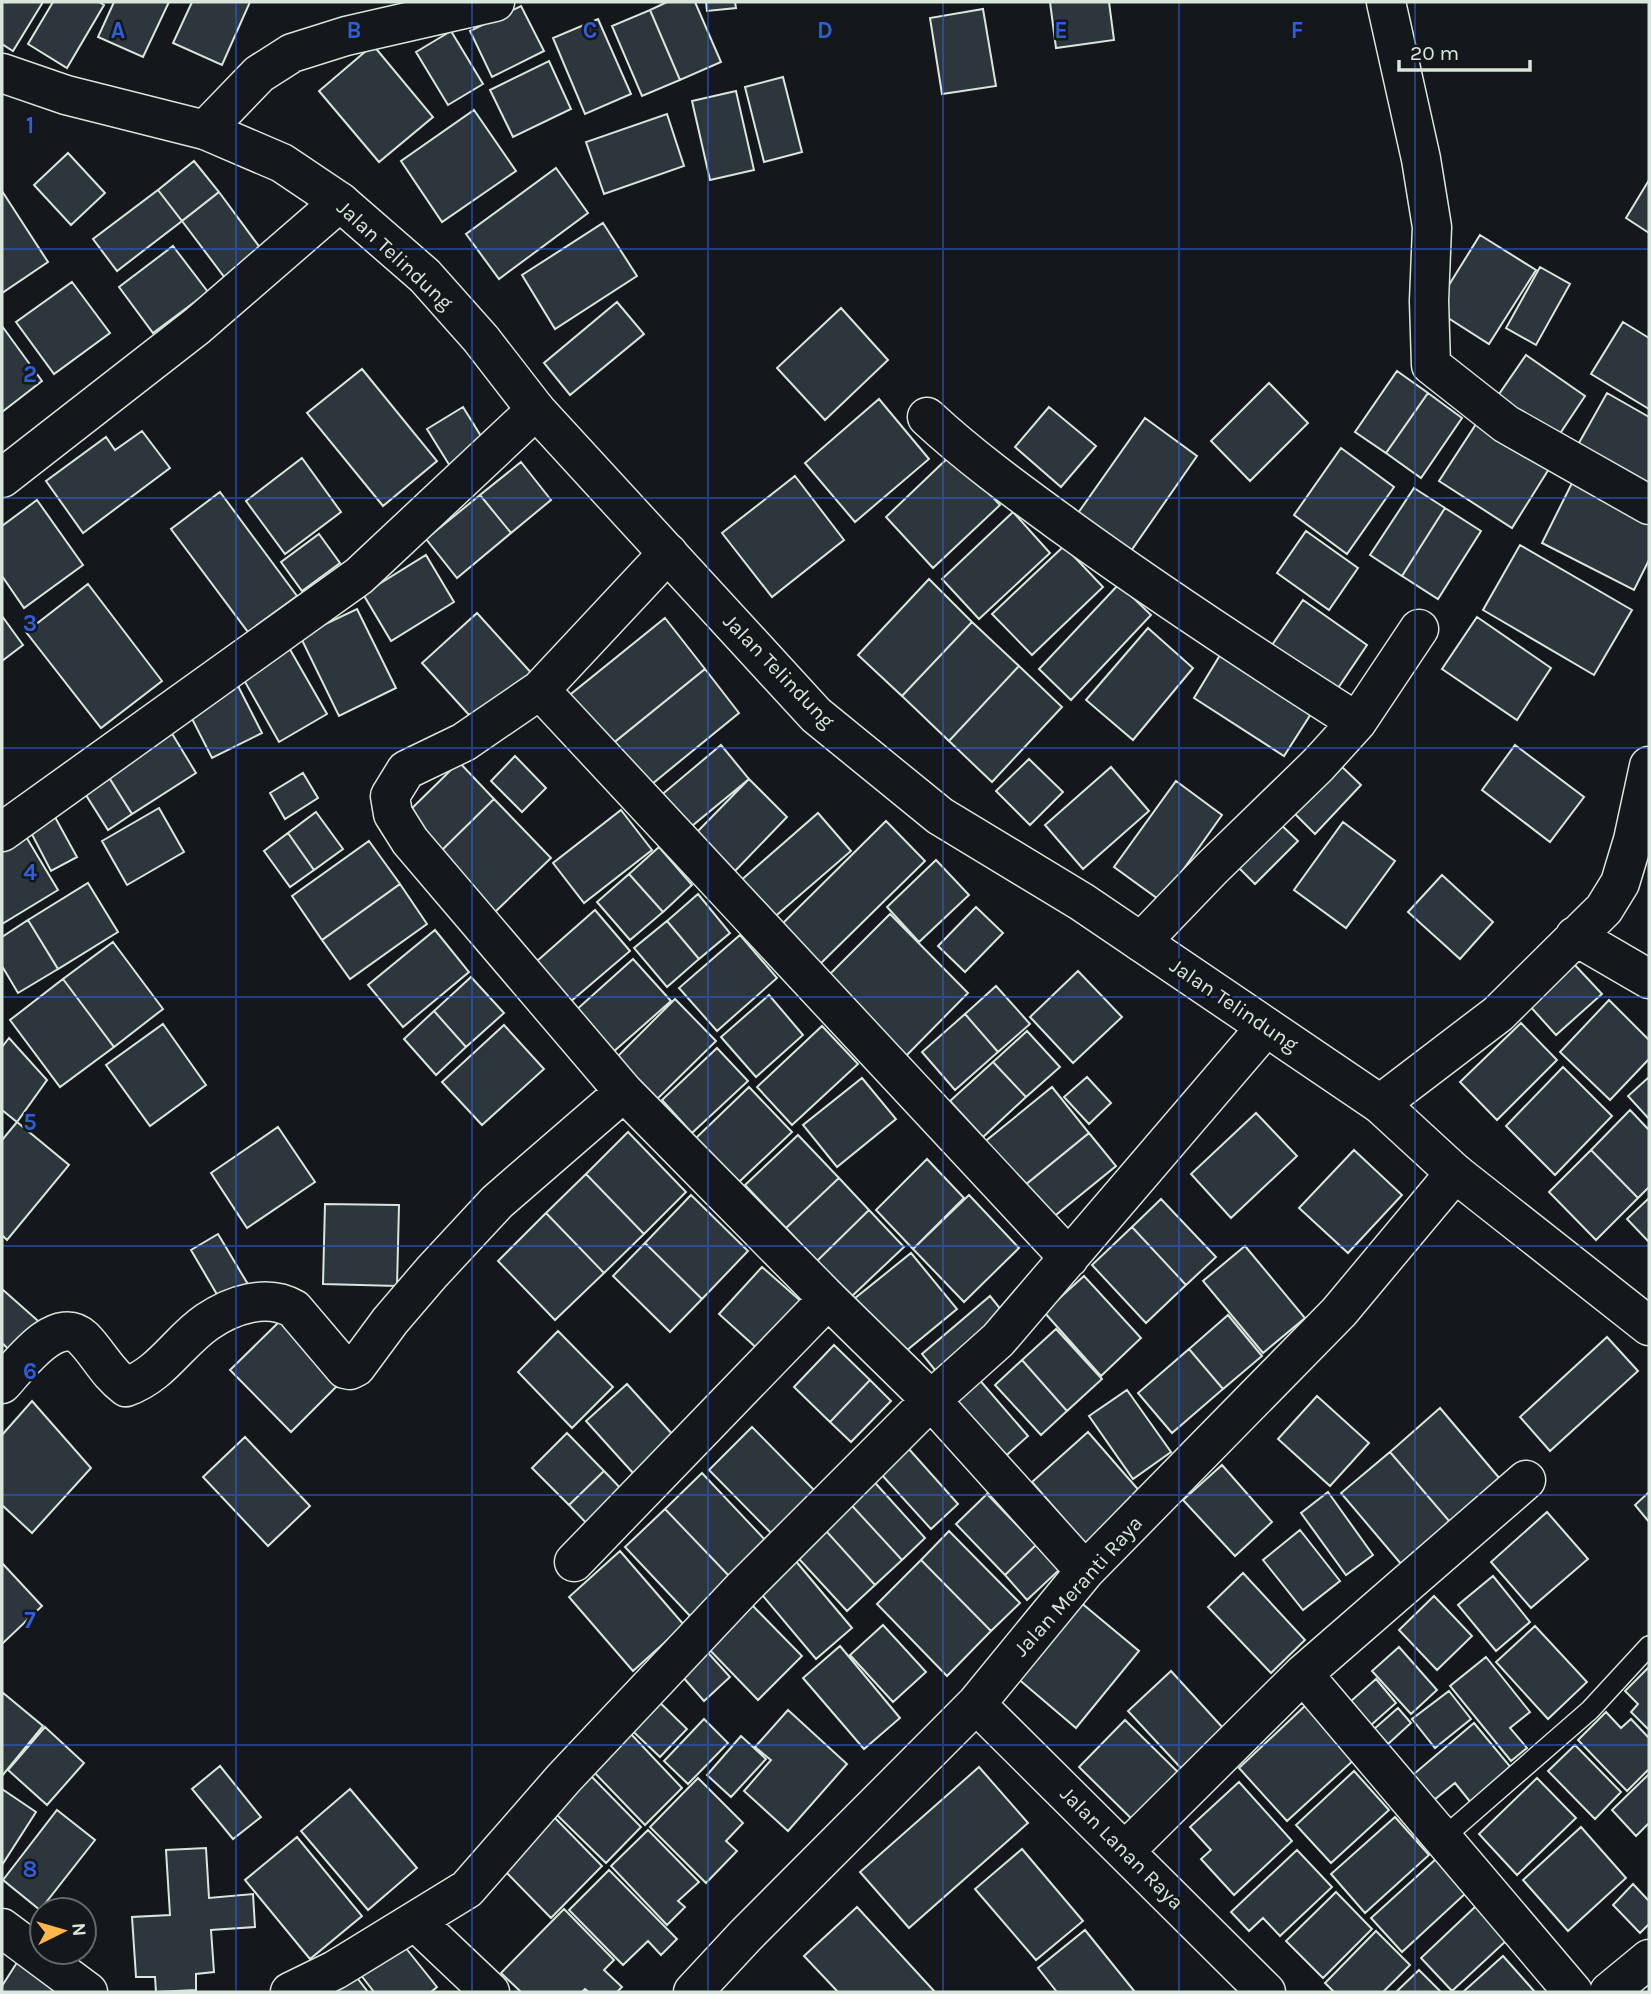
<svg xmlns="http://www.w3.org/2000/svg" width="1651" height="1994" font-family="Karla,sans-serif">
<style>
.building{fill:#2c363c;stroke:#d8e6dc;stroke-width:2}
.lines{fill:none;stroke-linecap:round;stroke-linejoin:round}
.lane-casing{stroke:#d8e6dc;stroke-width:22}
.street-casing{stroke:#d8e6dc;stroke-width:41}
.secondary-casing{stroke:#d8e6dc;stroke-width:41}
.lane{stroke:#14181c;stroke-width:19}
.street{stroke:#14181c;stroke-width:38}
.secondary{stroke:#14181c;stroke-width:38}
.grid{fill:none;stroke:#305dd8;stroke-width:2;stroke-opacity:0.55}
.labels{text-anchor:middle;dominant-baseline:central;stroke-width:5;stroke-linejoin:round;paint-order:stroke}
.street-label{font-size:21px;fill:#d8e6dc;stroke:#14181c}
.grid-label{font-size:23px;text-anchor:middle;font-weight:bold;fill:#305dd8;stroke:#14181c;stroke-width:5;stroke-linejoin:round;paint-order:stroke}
</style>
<rect width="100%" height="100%" fill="#14181c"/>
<path class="building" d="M2 2H43L13 51 2 44Z
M53 2H99L104 5 67 68 28 44Z
M114 2H169L143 57 98 37Z
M192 2H250L222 65 173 43Z
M667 2H695L721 62 680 80 650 10Z
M706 2H735L736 8 707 11Z
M1050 2H1109L1114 40 1056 48Z
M521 6 544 51 492 77 470 31Z
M983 9 996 86 942 94 930 18Z
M650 10 680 80 642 96 612 26Z
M598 19 631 94 585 114 553 38Z
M451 31 483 84 448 105 416 52Z
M373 45 433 117 379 162 319 91Z
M549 61 571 109 513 137 490 90Z
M783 77 802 152 764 162 745 87Z
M736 91 754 170 710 180 692 101Z
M474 110 516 171 442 222 401 161Z
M667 114 684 166 604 194 586 142Z
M68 153 105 193 71 225 34 185Z
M194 161 219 192 182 221 158 190Z
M556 168 588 213 499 279 466 234Z
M1649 180V233L1626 218Z
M158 190 182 221 117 271 93 239Z
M2 191 48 262 2 293Z
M219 192 261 249 225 278 182 221Z
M603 223 637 276 555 329 522 275Z
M1480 235 1536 270 1489 344 1434 309Z
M173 246 208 292 153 333 119 287Z
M1540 267 1570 284 1536 345 1506 328Z
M72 282 110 333 54 374 16 322Z
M617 302 644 334 570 395 544 363Z
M841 308 888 360 825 420 777 368Z
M1623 322 1649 338V409L1591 374Z
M2 326 42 381 2 412Z
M1526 355 1585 396 1555 441 1495 400Z
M362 369 437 461 383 506 307 413Z
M1397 371 1428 393 1386 453 1355 432Z
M1269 383 1308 423 1250 481 1211 441Z
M1428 393 1462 418 1421 478 1386 453Z
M1607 393 1649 417V494L1575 450Z
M879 399 929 459 855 522 805 463Z
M463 407 489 449 453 471 427 429Z
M1049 407 1096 446 1061 487 1015 447Z
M1145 418 1197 456 1124 561 1071 523Z
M1480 418 1552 464 1512 528 1439 481Z
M142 431 170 468 83 533 46 481 106 437 115 450Z
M1341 448 1394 487 1347 554 1294 515Z
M952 454 1000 505 933 568 886 517Z
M302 458 341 512 285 554 246 501Z
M521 462 551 500 511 533 480 495Z
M795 476 844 540 772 597 722 533Z
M1575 477 1649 515V560L1634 590 1542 543Z
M1414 488 1445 508 1402 576 1370 555Z
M220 492 297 596 248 632 171 529Z
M480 495 511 533 457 578 426 539Z
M37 500 83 565 24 608 2 576V526Z
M1445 508 1481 531 1438 599 1402 576Z
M1013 512 1050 553 979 619 942 579Z
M1306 531 1358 568 1329 610 1277 573Z
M319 534 340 563 302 591 281 562Z
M1520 545 1632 610 1594 675 1483 610Z
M1064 546 1103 587 1032 655 992 614Z
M426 555 454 602 391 641 363 594Z
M929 579 972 622 902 696 858 655Z
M88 584 162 681 101 728 26 632Z
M1119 584 1151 615 1071 700 1039 669Z
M1303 600 1367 645 1336 691 1272 645Z
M357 609 396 688 339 716 300 636Z
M477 613 535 677 480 727 422 663Z
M2 616 23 645 2 661Z
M1477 617 1551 668 1517 720 1442 669Z
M665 618 705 669 606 749 566 698Z
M972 622 1019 666 949 741 902 696Z
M1148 628 1193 668 1133 740 1086 700Z
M288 646 327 714 279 742 240 673Z
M1225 647 1316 706 1284 756 1194 698Z
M1019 666 1062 707 992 782 949 741Z
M705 669 739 713 641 793 606 749Z
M236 682 262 733 212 758 186 707Z
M168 727 196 773 132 814 103 768Z
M721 745 749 779 687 830 659 797Z
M1515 745 1584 797 1550 842 1482 790Z
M515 756 546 788 522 812 491 781Z
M1029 759 1063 792 1030 825 996 791Z
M459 762 494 799 439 853 404 816Z
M1337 762 1361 785 1315 834 1291 810Z
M1111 767 1149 811 1083 869 1045 825Z
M103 768 132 814 108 830 79 784Z
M303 773 318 798 285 819 270 793Z
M749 779 787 817 735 871 697 832Z
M1176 781 1222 815 1161 901 1114 867Z
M494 799 551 858 495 912 439 853Z
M50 808 77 857 51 871 25 821Z
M159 808 184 852 127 885 102 841Z
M621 810 652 850 584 903 553 863Z
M316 812 343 849 314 870 288 833Z
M818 813 851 851 771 920 739 882Z
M1276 820 1298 841 1255 884 1234 863Z
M886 821 925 861 815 969 777 929Z
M1343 822 1395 861 1346 928 1294 890Z
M288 833 314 870 290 887 264 851Z
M25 835 58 890 2 924V849Z
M369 841 400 884 322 940 292 896Z
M659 847 692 885 663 912 629 874Z
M936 860 969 895 919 942 887 907Z
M629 874 663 912 630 940 597 902Z
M1442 875 1493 922 1460 959 1408 912Z
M88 883 118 932 58 969 28 920Z
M400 884 427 924 350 979 322 940Z
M698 894 730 933 699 959 667 921Z
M976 907 1003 933 965 972 938 946Z
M595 910 630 951 563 1008 529 968Z
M890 914 968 993 899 1063 821 983Z
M28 920 58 969 18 993 2 966V937Z
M667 921 699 959 667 987 634 948Z
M435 930 469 972 403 1027 368 985Z
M740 935 777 978 717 1031 679 988Z
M113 942 163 1009 114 1047 63 979Z
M633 959 671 1001 612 1053 575 1011Z
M1573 963 1602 994 1556 1035 1528 1004Z
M1078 971 1122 1017 1073 1063 1030 1017Z
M471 977 504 1013 466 1047 434 1011Z
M63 979 114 1047 60 1087 10 1020Z
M996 986 1030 1024 998 1052 965 1014Z
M769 995 803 1035 756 1077 721 1037Z
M675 999 716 1041 650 1106 610 1064Z
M1609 1000 1649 1040V1059L1610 1100 1560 1052Z
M434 1011 466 1047 436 1075 404 1039Z
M965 1014 998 1052 955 1090 922 1052Z
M1521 1023 1557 1060 1497 1120 1460 1082Z
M163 1024 206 1085 150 1126 106 1065Z
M504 1025 544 1069 482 1125 442 1082Z
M822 1026 858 1064 792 1125 757 1087Z
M1027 1031 1060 1067 1026 1097 993 1062Z
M9 1038 47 1080 17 1122 2 1110V1047Z
M717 1048 748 1081 692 1133 662 1100Z
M993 1062 1026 1097 983 1137 950 1101Z
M1563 1067 1612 1116 1555 1175 1506 1126Z
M1087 1077 1111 1103 1089 1124 1064 1097Z
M1649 1077V1119L1628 1096Z
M862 1078 896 1119 837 1167 803 1125Z
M749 1087 792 1132 739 1182 696 1138Z
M1052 1087 1089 1133 1019 1190 982 1144Z
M1630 1110 1649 1130V1187L1638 1198 1591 1150Z
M1256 1113 1297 1156 1231 1218 1191 1174Z
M17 1122 69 1165 7 1240 2 1235V1140Z
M278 1127 315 1182 247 1228 211 1173Z
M628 1132 686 1192 644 1234 586 1174Z
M1089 1133 1116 1166 1046 1223 1019 1190Z
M798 1135 839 1178 786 1228 745 1185Z
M1354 1150 1402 1195 1348 1253 1299 1208Z
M1591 1150 1638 1198 1596 1240 1549 1192Z
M927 1159 964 1198 913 1249 876 1210Z
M586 1174 644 1234 604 1273 546 1213Z
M839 1178 869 1210 817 1261 786 1228Z
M691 1195 748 1251 702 1299 645 1243Z
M969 1195 1019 1248 964 1302 913 1249Z
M1649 1198V1242L1627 1219Z
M1161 1199 1216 1257 1186 1285 1132 1227Z
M325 1204 399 1205 397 1286 323 1284Z
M869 1210 904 1247 851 1297 817 1261Z
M546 1213 604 1273 555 1320 498 1261Z
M1132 1227 1186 1285 1146 1323 1092 1265Z
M218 1234 249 1286 222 1303 191 1250Z
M645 1243 702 1299 670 1332 613 1276Z
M1245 1246 1305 1318 1263 1353 1203 1281Z
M911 1253 957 1309 895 1360 849 1303Z
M762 1267 803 1303 760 1351 719 1314Z
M1084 1276 1141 1338 1101 1376 1044 1312Z
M2 1289 45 1327 17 1357 2 1343Z
M990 1296 1011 1322 943 1380 922 1354Z
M1228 1315 1262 1356 1223 1389 1189 1349Z
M281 1320 341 1382 291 1432 230 1370Z
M1056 1329 1102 1379 1067 1411 1022 1360Z
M558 1331 613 1387 572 1428 518 1372Z
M1607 1337 1638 1371 1550 1451 1520 1417Z
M834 1345 870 1380 830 1422 794 1387Z
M1189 1349 1223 1389 1172 1433 1138 1393Z
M1022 1360 1067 1411 1041 1435 995 1385Z
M971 1370 1028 1436 999 1462 941 1396Z
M870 1380 891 1401 851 1442 830 1422Z
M627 1384 683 1446 642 1483 586 1421Z
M1127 1390 1171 1452 1133 1479 1089 1416Z
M1317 1396 1369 1443 1330 1486 1278 1439Z
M32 1401 91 1468 32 1533 2 1505V1435Z
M1440 1408 1506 1486 1456 1529 1390 1452Z
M752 1427 816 1492 773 1535 709 1470Z
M1088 1432 1142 1494 1086 1544 1032 1482Z
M567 1433 604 1471 569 1505 532 1468Z
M245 1437 310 1506 268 1546 203 1477Z
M908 1448 958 1504 931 1529 881 1474Z
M1390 1452 1456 1529 1407 1571 1341 1493Z
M1222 1465 1272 1522 1235 1556 1183 1500Z
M604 1471 628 1496 594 1531 569 1505Z
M702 1473 768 1543 731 1578 665 1509Z
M868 1475 925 1538 902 1560 844 1497Z
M1328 1492 1373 1555 1346 1575 1301 1513Z
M1649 1492V1522L1635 1505Z
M987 1494 1036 1545 1005 1575 956 1524Z
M844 1497 902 1560 875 1585 818 1522Z
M665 1509 731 1578 691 1617 625 1547Z
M1547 1512 1588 1559 1531 1608 1491 1562Z
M818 1522 875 1585 847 1611 789 1548Z
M1300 1530 1340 1581 1303 1610 1263 1560Z
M949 1531 1020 1603 991 1631 921 1560Z
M1036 1545 1059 1570 1027 1600 1005 1575Z
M620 1551 684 1625 633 1671 569 1597Z
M789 1553 852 1628 816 1659 753 1584Z
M921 1560 991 1631 947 1676 877 1604Z
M2 1563 42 1606 2 1644Z
M1243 1573 1305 1640 1271 1673 1208 1607Z
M1493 1576 1530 1622 1496 1651 1458 1605Z
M1434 1596 1472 1636 1437 1670 1399 1630Z
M748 1601 802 1656 758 1700 703 1643Z
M1079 1601 1139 1651 1076 1728 1016 1677Z
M883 1625 926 1672 893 1702 850 1655Z
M1535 1626 1587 1682 1548 1719 1496 1662Z
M700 1644 730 1677 704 1701 674 1667Z
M840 1646 900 1718 864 1749 803 1678Z
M1399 1647 1437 1690 1411 1714 1372 1671Z
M1486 1657 1530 1712 1510 1728 1527 1748 1511 1761 1450 1686Z
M1649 1667V1730L1631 1712 1638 1704 1625 1691Z
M1171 1671 1234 1740 1191 1779 1128 1711Z
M1376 1679 1396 1703 1371 1725 1351 1701Z
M1449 1691 1471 1719 1435 1748 1412 1719Z
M2 1692 43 1726 2 1776Z
M649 1692 687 1729 660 1757 622 1721Z
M1307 1704 1356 1758 1287 1821 1239 1768Z
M1398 1708 1411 1723 1388 1744 1374 1729Z
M788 1710 847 1764 788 1831 744 1791 771 1760 755 1747Z
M1606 1712 1621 1728 1631 1719 1649 1738V1769L1627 1791 1578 1740Z
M704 1719 728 1743 688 1784 664 1761Z
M1125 1720 1188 1782 1142 1829 1079 1767Z
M1474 1723 1513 1770 1472 1804 1455 1783 1429 1804 1408 1779Z
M45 1727 84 1763 47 1805 8 1770Z
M629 1732 682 1788 645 1825 591 1769Z
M741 1736 766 1759 731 1797 707 1775Z
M1575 1745 1621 1792 1595 1819 1548 1771Z
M220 1766 261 1817 233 1839 192 1789Z
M979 1767 1028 1823 909 1928 860 1872Z
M1354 1771 1389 1810 1331 1863 1296 1825Z
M1649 1774V1823L1636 1836 1612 1810Z
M590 1775 641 1827 606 1863 554 1812Z
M698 1778 743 1823 726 1841 737 1851 706 1883 650 1827Z
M1537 1778 1576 1818 1517 1875 1479 1834Z
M1239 1782 1292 1841 1234 1895 1201 1859 1211 1850 1190 1827Z
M2 1789 36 1812 2 1865Z
M350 1789 417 1868 368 1910 301 1831Z
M57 1810 95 1840 40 1910 3 1880Z
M554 1817 602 1866 551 1918 502 1868Z
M1395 1817 1429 1855 1365 1913 1331 1874Z
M1581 1827 1626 1878 1568 1931 1523 1880Z
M648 1830 699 1882 678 1901 685 1907 667 1925 611 1866Z
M297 1837 362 1916 310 1959 245 1880Z
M206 1848 209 1898 253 1894 255 1927 211 1930 214 1972 196 1974V1990L156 1992 155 1977H136L132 1917 170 1915 166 1850Z
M1022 1849 1083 1921 1036 1960 975 1889Z
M1297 1850 1332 1887 1280 1936 1263 1918 1249 1931 1231 1912Z
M1436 1859 1466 1893 1402 1952 1371 1918Z
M609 1870 677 1939 661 1955 648 1941 623 1965 569 1910Z
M1633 1884 1649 1901V1924L1640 1933 1613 1905Z
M1336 1892 1372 1929 1323 1978 1286 1941Z
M1476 1906 1507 1940 1452 1991 1421 1958Z
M857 1907 935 1992H838L804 1956Z
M564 1909 614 1960 604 1970 622 1987 617 1992H589L585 1989 582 1992H521L501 1973Z
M1085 1930 1135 1992H1057L1038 1968Z
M1376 1931 1410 1965 1383 1992H1334L1325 1983Z
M397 1937 437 1987 431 1992H374L357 1970Z
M1503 1956 1535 1992H1463Z
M18 1961 61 1992H2V1986Z
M351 1970 368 1992H323Z
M1419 1970 1441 1992H1396Z"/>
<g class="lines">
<defs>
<path id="lane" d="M1443 1838 1590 1710 1649 1646"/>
<path id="street" d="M1386 2 1421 159 1432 227 1429 301 1431 365 1506 424 1649 505
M205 130 259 74 292 53 346 36 495 2
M927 417C970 457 1017 491 1065 526 1160 595 1258 659 1357 722
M2 478 197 326 340 202
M540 690 668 553
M2 832 359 576 536 410
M1575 936 1649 979
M1141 942 1212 868 1318 765 1357 722 1419 629
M1380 1104 1498 1014 1604 909 1620 883 1633 840 1649 766
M1069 1258 540 690 464 742 406 770 390 796 393 814 410 841 624 1092 828 1299 931 1400 1085 1571
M2 1384C18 1367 56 1313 83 1338 99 1354 106 1372 126 1387 161 1375 178 1342 207 1322 232 1305 267 1293 294 1309L345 1369 350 1370 356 1367 390 1321 432 1272 497 1202 624 1092
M1526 1480 1303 1674 1573 1992
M574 1562 828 1299
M976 1704 1266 1992
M1125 1851 1303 1674
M415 1921 490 1992
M2 1928 88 1992
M290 1992 335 1970 467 1889 564 1778 742 1589 931 1400 998 1340 1266 1027
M693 1992 745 1936 976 1704 1085 1571 1339 1312 1455 1173
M1609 1992 1649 1959"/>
<path id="secondary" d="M2 73 66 95 205 130 282 163 340 202 425 276 481 339 536 410 816 715 940 816 1082 902 1380 1104 1455 1173 1649 1326"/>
</defs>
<use href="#lane" class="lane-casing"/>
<use href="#street" class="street-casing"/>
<use href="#secondary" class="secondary-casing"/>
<use href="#lane" class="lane"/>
<use href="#street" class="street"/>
<use href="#secondary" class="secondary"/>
</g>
<path class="grid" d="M236 2V1992M472 2V1992M708 2V1992M943 2V1992M1179 2V1992M1415 2V1992M2 249H1649M2 498H1649M2 748H1649M2 997H1649M2 1246H1649M2 1495H1649M2 1745H1649"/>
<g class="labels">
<g class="street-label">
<text transform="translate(395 255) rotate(43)">Jalan Telindung</text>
<text transform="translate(779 671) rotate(46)">Jalan Telindung</text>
<text transform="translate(1234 1005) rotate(34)">Jalan Telindung</text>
<text transform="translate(1078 1586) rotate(-48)">Jalan Meranti Raya</text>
<text transform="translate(1122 1848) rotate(45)">Jalan Lanan Raya</text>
</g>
</g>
<g class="grid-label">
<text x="118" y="38">A</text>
<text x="354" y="38">B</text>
<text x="590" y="38">C</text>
<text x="825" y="38">D</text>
<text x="1061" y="38">E</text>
<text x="1297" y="38">F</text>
<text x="30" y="133">1</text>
<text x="30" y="382">2</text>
<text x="30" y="631">3</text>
<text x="30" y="880">4</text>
<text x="30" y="1130">5</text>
<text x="30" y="1379">6</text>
<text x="30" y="1628">7</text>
<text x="30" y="1877">8</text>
</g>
<rect width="1651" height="1994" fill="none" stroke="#d8e6dc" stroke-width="7"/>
<g transform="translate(63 1931) rotate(85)"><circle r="33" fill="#14181c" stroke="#626a69" stroke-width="2"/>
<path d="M0-5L12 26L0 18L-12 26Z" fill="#ffb74d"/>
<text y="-10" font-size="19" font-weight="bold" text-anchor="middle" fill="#d8e6dc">N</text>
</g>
<path d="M1399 60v10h131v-10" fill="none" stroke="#d8e6dc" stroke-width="3.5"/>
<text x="1410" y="60" font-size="21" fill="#d8e6dc" stroke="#14181c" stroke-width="5" paint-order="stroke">20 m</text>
</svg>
